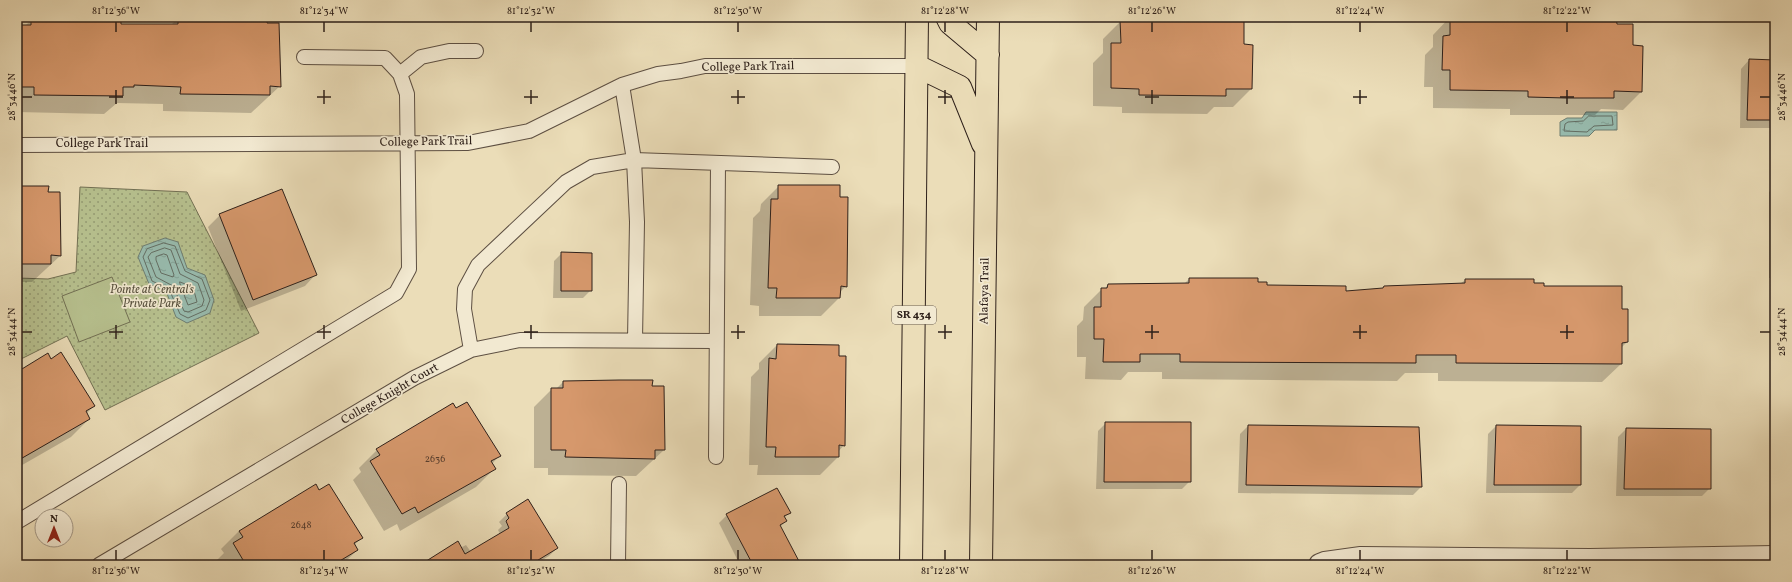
<svg xmlns="http://www.w3.org/2000/svg" width="1792" height="582" font-family="Vollkorn,serif">
<style>
.grass{fill:url(#grass-dots);stroke:#727054}
.garden{fill:#b7c18f;stroke:#727054}
.water{fill:url(#water-ripples);stroke:#6e7e73}
.shadow{fill:#0003}
.lines{fill:none;stroke-linecap:round;stroke-linejoin:round}
.shore{stroke:#636e64;stroke-width:1}
.building{fill:#d6986c;stroke:#2e201a}
.service-casing{stroke:#5d4f42;stroke-width:16}
.minor-casing{stroke:#5d4f42;stroke-width:24}
.primary-casing{stroke:#2e201a;stroke-width:24}
.service{stroke:#f2e9d1;stroke-width:14}
.minor{stroke:#f2e9d1;stroke-width:22}
.primary{stroke:#ebddb8;stroke-width:22}
.ticks{fill:none;stroke:#2e201a;stroke-width:1.5}
.labels{text-anchor:middle;dominant-baseline:central;stroke-width:3.5;stroke-linejoin:round;paint-order:stroke}
.number-label{font-size:10px;fill:#583e2e}
.shield{fill:#f2e9d1;stroke:#695c51;stroke-width:1}
.shield-label{font-size:11px;font-weight:bold;fill:#2e201a}
.street-label{font-size:12px;fill:#2e201a;stroke:#f2e9d1}
.park-label{font-size:12px;font-style:italic;fill:#57503d;stroke:#f2e9d1}
.neatline{fill:none;stroke:#2e201a;stroke-width:1.5}
.ticks-label{font-size:10px;text-anchor:middle;fill:#2e201a}
</style>
<defs>
<pattern id="grass-dots" width="8" height="8" patternUnits="userSpaceOnUse"><rect width="8" height="8" fill="#b7c18f"/><path d="M2 2h.1M6 6h.1" fill="none" stroke="#959c74" stroke-width="1.8" stroke-linecap="round"/></pattern>
<pattern id="water-ripples" width="26" height="14" patternUnits="userSpaceOnUse"><rect width="26" height="14" fill="#98bcaf"/><path d="M2 4q2-2 4 0t4 0M15 11q2-2 4 0t4 0" fill="none" stroke="#83a196"/></pattern>
</defs>
<rect width="100%" height="100%" fill="#ebddb8"/>
<filter id="stains"><feTurbulence type="fractalNoise" baseFrequency=".005" numOctaves="4"/><feColorMatrix values="0 0 0 0 .2 0 0 0 0 .09 0 0 0 0 .02 0 0 0 .5 -.17"/></filter>
<radialGradient id="worn" r=".72"><stop offset=".6" stop-color="#630" stop-opacity="0"/><stop offset="1" stop-color="#630" stop-opacity=".3"/></radialGradient>
<path class="grass" d="M80 187 187 192 259 333 105 410 67 336 17 361V278L48 279 76 272Z"/>
<path class="garden" d="M112 277 130 322 79 342 62 296Z"/>
<path class="water" d="M1586 112H1617V130H1595L1589 136H1560V122L1567 118H1582Z
M165 238 178 242 187 268 205 275 214 300 210 313 187 323 176 317 166 291 149 284 138 257 143 246Z"/>
<path class="shadow" d="M231 17 266 24 280 86 251 113 163 111V104L117 103 104 114 17 112V26H25L32 19 120 25H171L178 18Z
M1136 17H1226V22L1243 45 1251 89 1233 107H1214L1207 114 1122 113V107L1093 106V63L1103 53V39L1121 21H1132Z
M1450 17H1566L1616 25 1632 46H1642L1641 92 1623 110 1601 109 1595 115H1510V109L1433 108V87H1424L1425 55 1433 47V35Z
M1749 60 1775 61V128H1740L1741 69Z
M779 186 846 286 839 293V298L821 316H759V306L750 305 753 218 760 211 761 204Z
M1775 186V278H1769V192Z
M17 187H48L47 193 60 256 32 282H17Z
M220 215 316 274 305 286 241 311 208 227Z
M562 253 591 290 583 298H553L554 261Z
M1189 279 1257 283 1266 286 1345 292 1381 290 1384 286 1460 284 1465 280H1533V284L1621 310 1627 342 1621 348V364L1602 382 1438 381V373H1405L1397 381 1162 379V372H1128L1121 380 1085 379 1086 357H1077V326L1083 320 1084 307 1102 289H1105L1108 285 1184 284Z
M777 345 844 445 838 452V457L820 475H757L758 465H749L751 377 759 369V363Z
M48 354 50 360 94 406 86 414 89 419 71 437 17 468V372Z
M563 382 651 387 664 450 636 476 548 475V468H534V407L552 389H556Z
M456 409 499 456 492 464 494 469 476 487 400 531 397 524 384 531 353 480 361 472 359 468 377 450Z
M1106 423 1190 481 1182 489H1096L1098 431Z
M1248 426 1418 428 1421 487 1413 495 1238 493 1240 434Z
M1496 426 1580 427V485L1572 493H1486L1488 434Z
M1626 429 1710 488 1702 496H1616L1618 437Z
M318 491 362 538 354 545 357 550 342 565H217L215 562 224 553 221 549 239 531Z
M789 513 784 518 786 521 780 527 800 565H740L719 523 727 515Z
M507 514 557 548 549 556 534 565H427L466 545 471 552 500 534 498 530 502 526 499 522Z"/>
<g class="lines">
<path class="shore" d="M1589 116H1612L1613 125 1594 126 1587 132 1564 131 1565 124 1568 122 1583 121Z
M164 243 175 246 185 271 202 279 210 300 206 310 188 318 180 314 169 289 152 281 143 257 147 249Z
M165 248 171 250 180 274 198 283 204 300 202 306 188 312 184 311 173 286 156 277 148 257 151 253Z
M164 254 167 255 174 275 173 277 161 273 156 260V257Z
M180 282 193 287 197 302 188 305 180 284Z"/>
</g>
<path class="building" d="M65 17H121V24H178V17H268L267 23H279L281 87 270 86V95L180 94 181 87 134 85V87H123V96L34 95V87H20V25H31V18Z
M1138 17H1227V21H1244V44L1253 45 1252 89H1226V96L1139 95V89L1111 88V43H1121L1120 20H1138Z
M1450 17H1616L1617 24H1633V45L1643 46 1642 92 1614 91V98H1566L1528 97V91L1450 90V70H1442L1443 36 1450 35Z
M1749 59 1775 60V120H1747Z
M778 185H840V197H848L847 287 841 286 840 298H776L777 288H768L771 199H778Z
M19 186H49L48 192H60L61 256 51 255V264H17V192H19Z
M282 189 317 275 253 300 219 214Z
M561 252 592 253V291H561Z
M1189 278H1258V282H1267V285L1346 286V291L1383 288 1384 286 1465 283V279H1534V283H1544V286H1622V309H1628V342L1622 343V364L1456 363V355H1416V363L1180 362V354H1140V362H1103L1104 339H1094V307H1101V288H1107L1108 284 1189 283Z
M777 344 839 345V356H846L845 446 839 445V457H775L776 447H766L769 358 776 359Z
M61 352 95 406 86 411 90 419 17 461V372L48 353 51 359Z
M619 380H653L652 386H664L665 450H655V459L565 457 566 450H551V388H563V381Z
M467 402 501 456 491 461 496 469 418 513 415 507 402 514 370 461 380 455 376 449 453 403 456 408Z
M1105 422H1191V482H1104Z
M1248 425 1419 427 1422 487 1246 485Z
M1496 425 1581 426V485H1494Z
M1626 428 1711 429V489H1624Z
M316 484 319 490 329 484 363 538 354 543 358 550 333 565H246L233 543 243 537 239 531Z
M777 488 791 513 784 516 787 521 780 525 801 565H753L726 514Z
M528 499 558 548 530 565H420L458 541 465 554 509 528 506 521 509 518 506 513Z"/>
<g class="lines">
<defs>
<path id="service" d="M400 74 421 57 449 51H476
M622 85 634 160 637 222 635 340
M17 145 468 143 529 131 622 85 658 74 681 71 705 66H917
M471 350 464 309 465 289 478 265 566 182 592 167 634 160 832 167
M716 457 718 163
M17 522 396 293 409 269 407 94 400 74 385 58 304 57
M99 565 414 378 471 350 520 340 716 341
M618 565 619 484"/>
<path id="minor" d="M1320 565 1325 563 1361 558 1590 560 1775 557"/>
<path id="primary" d="M947 17 950 23 988 55
M917 66 960 87 983 144
M911 565 917 17
M981 565 988 17"/>
</defs>
<use href="#service" class="service-casing"/>
<use href="#minor" class="minor-casing"/>
<use href="#primary" class="primary-casing"/>
<use href="#service" class="service"/>
<use href="#minor" class="minor"/>
<use href="#primary" class="primary"/>
</g>
<path class="ticks" d="M116 22V32M324 22V32M531 22V32M738 22V32M945 22V32M1152 22V32M1360 22V32M1567 22V32M116 90V104M324 90V104M531 90V104M738 90V104M945 90V104M1152 90V104M1360 90V104M1567 90V104M22 97H32M109 97H123M317 97H331M524 97H538M731 97H745M938 97H952M1145 97H1159M1353 97H1367M1560 97H1574M1760 97H1770M116 325V339M324 325V339M531 325V339M738 325V339M945 325V339M1152 325V339M1360 325V339M1567 325V339M22 332H32M109 332H123M317 332H331M524 332H538M731 332H745M938 332H952M1145 332H1159M1353 332H1367M1560 332H1574M1760 332H1770M116 550V560M324 550V560M531 550V560M738 550V560M945 550V560M1152 550V560M1360 550V560M1567 550V560"/>
<g class="labels">
<g class="number-label">
<text x="435" y="459">2636</text>
<text x="301" y="525">2648</text>
</g>
<rect class="shield" x="892" y="306" width="44" height="18" rx="3"/>
<g class="shield-label">
<text x="914" y="315">SR 434</text>
</g>
<g class="street-label">
<text transform="translate(748 67) rotate(-1)">College Park Trail</text>
<text transform="translate(426 142) rotate(-1)">College Park Trail</text>
<text x="102" y="144">College Park Trail</text>
<text transform="translate(985 291) rotate(-89)">Alafaya Trail</text>
<text transform="translate(390 394) rotate(-30)">College Knight Court</text>
</g>
<g class="park-label">
<text x="152" y="290">Pointe at Central's<tspan x="152" dy="14">Private Park</tspan></text>
</g>
</g>
<rect width="1792" height="582" fill="none" stroke="#ebddb8" stroke-width="44"/>
<g transform="translate(54 528)"><circle r="19" fill="#f2e9d1" stroke="#a49988"/>
<path d="M0-3L7 15L0 10L-7 15Z" fill="#8f2418"/>
<text y="-6" font-size="11" font-weight="bold" text-anchor="middle" fill="#2e201a">N</text>
</g>
<rect x="22" y="22" width="1748" height="538" class="neatline"/>
<g class="ticks-label">
<text x="116" y="14">81°12'36"W</text>
<text x="324" y="14">81°12'34"W</text>
<text x="531" y="14">81°12'32"W</text>
<text x="738" y="14">81°12'30"W</text>
<text x="945" y="14">81°12'28"W</text>
<text x="1152" y="14">81°12'26"W</text>
<text x="1360" y="14">81°12'24"W</text>
<text x="1567" y="14">81°12'22"W</text>
<text transform="translate(11 97) rotate(-90)" y="4">28°34'46"N</text>
<text transform="translate(1781 97) rotate(-90)" y="4">28°34'46"N</text>
<text transform="translate(11 332) rotate(-90)" y="4">28°34'44"N</text>
<text transform="translate(1781 332) rotate(-90)" y="4">28°34'44"N</text>
<text x="116" y="574">81°12'36"W</text>
<text x="324" y="574">81°12'34"W</text>
<text x="531" y="574">81°12'32"W</text>
<text x="738" y="574">81°12'30"W</text>
<text x="945" y="574">81°12'28"W</text>
<text x="1152" y="574">81°12'26"W</text>
<text x="1360" y="574">81°12'24"W</text>
<text x="1567" y="574">81°12'22"W</text>
</g>
<rect width="100%" height="100%" filter="url(#stains)"/>
<rect width="100%" height="100%" fill="url(#worn)"/>
</svg>
